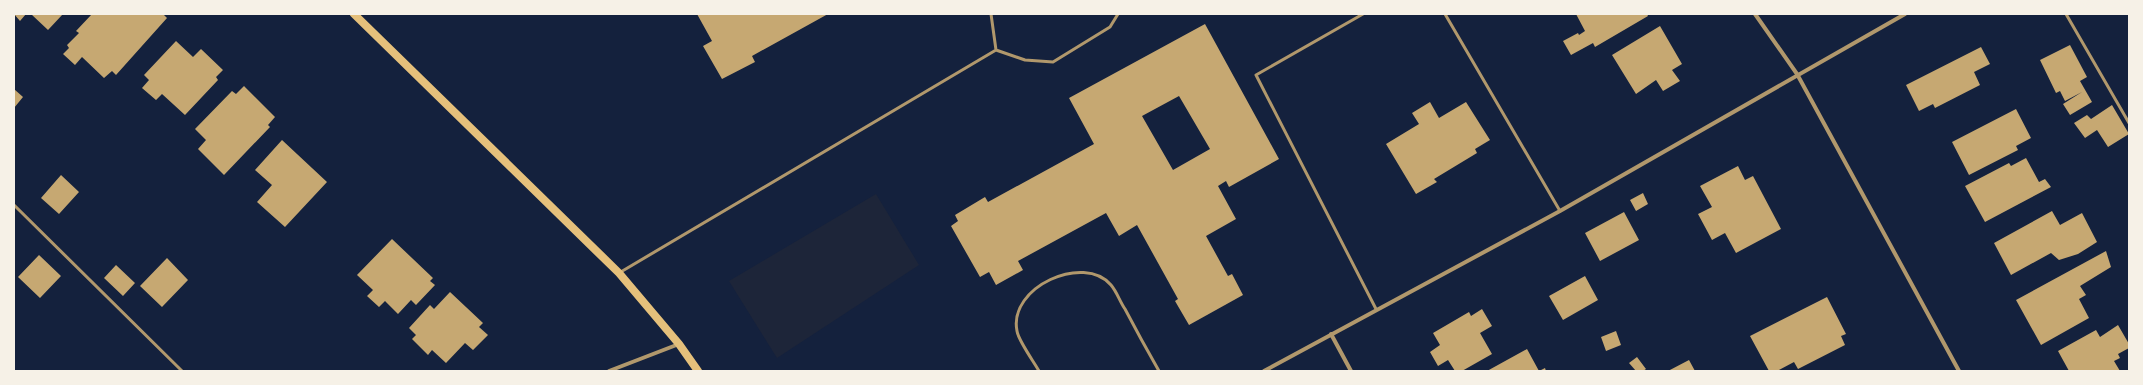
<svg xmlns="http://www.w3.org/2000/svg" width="2143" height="385" font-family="Helvetica,sans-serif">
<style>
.green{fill:#1d2539}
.building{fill:#c6a872;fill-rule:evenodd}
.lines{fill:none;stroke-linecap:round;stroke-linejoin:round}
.service{stroke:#b1986c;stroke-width:3}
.minor{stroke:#b1986c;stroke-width:4}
.secondary{stroke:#e5c07b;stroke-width:8}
</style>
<rect width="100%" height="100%" fill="#14213d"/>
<path class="green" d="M876 194 919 265 777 358 729 281Z"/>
<path class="building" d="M14 14H26L20 21Z
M31 14H63L48 30Z
M92 14H163L167 18 116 75 112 71 104 78 82 57 75 65 63 54 69 48 67 45 79 33 76 31Z
M697 14H828L752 56 755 62 722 79 703 46 712 41Z
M1576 14H1647L1648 16 1595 47 1593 43 1571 55 1563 41 1578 33 1579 35 1585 31Z
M1205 24 1279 159 1229 187 1226 181 1218 186 1236 219 1206 236 1228 276 1232 274 1243 295 1189 325 1175 301 1178 299 1137 225 1119 236 1106 213 1018 261 1023 270 996 285 989 272 980 277 951 226 958 221 955 215 985 197 988 202 1094 144 1069 98ZM1179 96 1210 149 1173 170 1142 116Z
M1660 26 1682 64 1672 70 1680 81 1663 91 1656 80 1636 94 1612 55Z
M176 41 193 57 201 49 223 70 216 77 218 80 185 115 162 94 156 100 142 88 149 80 144 75Z
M2070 45 2087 77 2080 81 2092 102 2070 115 2063 104 2082 92 2065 101 2060 91 2056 93 2040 60Z
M1981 47 1990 64 1974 72 1980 85 1935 108 1933 104 1919 111 1906 85Z
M244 86 275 117 268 125 270 127 224 175 198 149 206 140 195 129 232 91 236 94Z
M14 89 23 97 14 108Z
M1430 102 1439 118 1466 102 1490 140 1475 149 1477 153 1434 179 1437 182 1416 194 1386 144 1419 124 1412 113Z
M2112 105 2129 134 2108 147 2097 130 2085 138 2074 123 2087 115 2091 119Z
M2016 109 2031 138 2016 146 2018 150 1969 175 1952 142Z
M282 140 327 182 285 227 257 202 272 185 255 170Z
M2026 158 2039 182 2045 179 2051 187 1985 222 1965 186 2009 163 2011 166Z
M1738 166 1745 180 1753 176 1781 229 1736 253 1725 233 1712 240 1698 214 1712 207 1700 186Z
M61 175 79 192 59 214 41 198Z
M1643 193 1648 204 1636 211 1630 200Z
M2052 211 2060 225 2082 213 2097 242 2078 254 2059 260 2051 253 2011 275 1994 243Z
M1624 212 1639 240 1600 261 1585 233Z
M392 239 433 278 430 281 435 285 416 305 411 300 398 314 385 301 379 307 367 296 373 290 357 275Z
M2106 251 2111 267 2080 286 2086 295 2079 299 2089 318 2041 345 2016 300Z
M39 255 61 276 40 298 18 277Z
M167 258 188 280 162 307 140 286Z
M116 265 135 283 123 296 104 278Z
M1585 276 1598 300 1563 320 1549 296Z
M450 292 483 323 479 327 488 335 473 350 465 343 446 363 432 350 428 355 412 339 416 335 409 328 430 305 434 309Z
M1827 297 1846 334 1841 336 1845 345 1798 369 1794 362 1777 371H1769L1750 336Z
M1482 309 1492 326 1480 333 1492 354 1462 371H1455L1448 360 1438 366 1430 352 1440 345 1433 333 1469 312 1471 316Z
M2118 325 2129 344V348L2118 354 2120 358 2114 361 2120 371H2069L2058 351 2096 330 2100 337Z
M1616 331 1621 345 1606 351 1601 337Z
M1527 349 1539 371 1545 368 1546 371H1487Z
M1637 357 1646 369 1643 371H1636L1629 363Z
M1689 360 1695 371H1668Z"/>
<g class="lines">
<path class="service" d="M991 14 996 50
M1363 14 1256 75 1376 309
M1445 14 1560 211
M2066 14 2129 123
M14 205 182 371
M619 273 996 50 1025 60 1053 62 1110 27 1118 14
M1039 371C1034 362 1018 340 1017 331 1008 287 1084 253 1111 285 1117 292 1120 302 1125 309 1136 330 1147 350 1159 371"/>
<path class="minor" d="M1755 14 1797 74 1959 371
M1331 334 1351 371
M609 371 679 344
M1264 371 1560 211 1905 14"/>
<path class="secondary" d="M354 14 619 273 679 344 698 371"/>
</g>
<rect width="2143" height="385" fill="none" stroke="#f6f1e7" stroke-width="30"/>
</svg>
